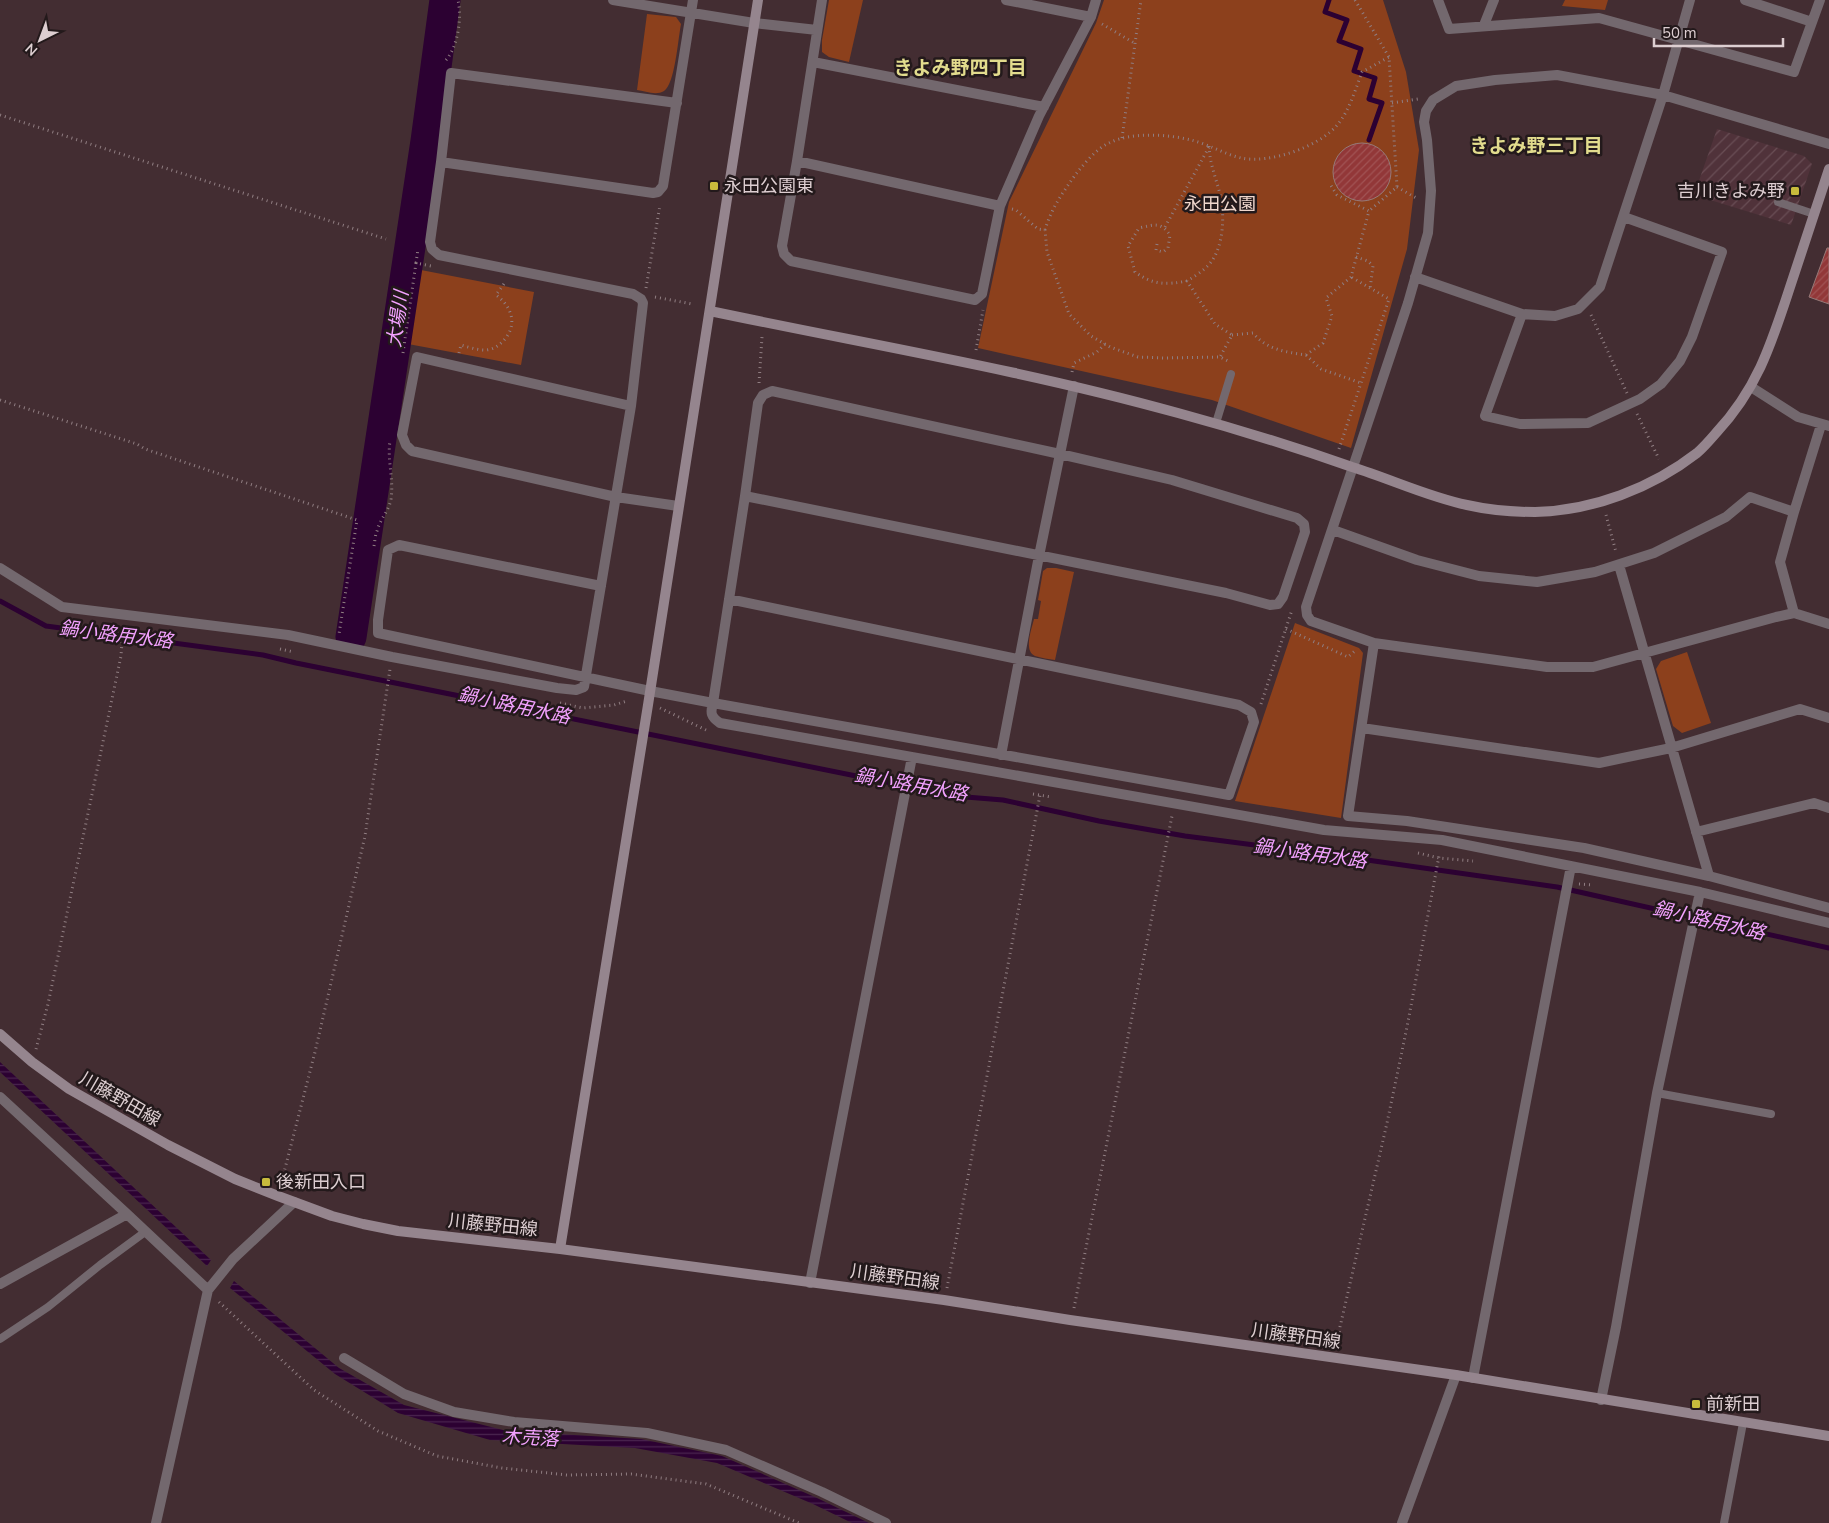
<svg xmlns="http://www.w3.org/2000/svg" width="1829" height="1523" font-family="'Nunito Sans','Noto Sans JP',sans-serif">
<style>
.industrial{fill:url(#industrial-furrows)}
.park{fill:#8c401c}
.water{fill:url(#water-rules)}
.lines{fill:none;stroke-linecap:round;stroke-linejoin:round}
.stream{stroke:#2c0132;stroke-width:5}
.river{stroke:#2c0132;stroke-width:31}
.building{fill:url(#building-hatch);stroke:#967a78}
.path{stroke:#907e82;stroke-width:3;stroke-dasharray:1 4;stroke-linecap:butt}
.lane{stroke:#73686e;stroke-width:8}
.street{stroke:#73686e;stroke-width:10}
.secondary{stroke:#95858e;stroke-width:10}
.poi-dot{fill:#c7bb3c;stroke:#23191b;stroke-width:2}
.labels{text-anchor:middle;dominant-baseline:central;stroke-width:5;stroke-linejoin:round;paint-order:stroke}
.poi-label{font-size:18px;fill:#ddced1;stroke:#23191b;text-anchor:start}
.park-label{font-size:18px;fill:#f0d7cd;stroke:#23191b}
.street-label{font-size:18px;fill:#ddced1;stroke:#23191b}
.neighbourhood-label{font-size:19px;font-weight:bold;fill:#e2dc8d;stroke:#23191b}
.water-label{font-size:19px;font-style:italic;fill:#f2a1fe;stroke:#23191b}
</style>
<defs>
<pattern id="industrial-furrows" width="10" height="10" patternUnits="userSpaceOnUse" patternTransform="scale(1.25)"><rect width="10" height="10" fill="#50323a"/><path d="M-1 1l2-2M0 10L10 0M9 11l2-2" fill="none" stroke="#694e55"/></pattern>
<pattern id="water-rules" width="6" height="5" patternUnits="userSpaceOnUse" patternTransform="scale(1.25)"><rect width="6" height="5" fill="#2c0132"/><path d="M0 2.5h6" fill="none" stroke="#4a254f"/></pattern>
<pattern id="building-hatch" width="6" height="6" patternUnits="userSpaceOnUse" patternTransform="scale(1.25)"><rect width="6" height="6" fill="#923738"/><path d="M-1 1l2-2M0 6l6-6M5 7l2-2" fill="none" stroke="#a15354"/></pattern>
</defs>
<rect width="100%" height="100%" fill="#432d32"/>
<path class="industrial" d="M1717 129 1804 156 1812 164 1791 225 1694 195Z"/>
<path class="park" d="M829 0H863L849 62 829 57 822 52V40Z
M1104 0H1383L1406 72 1419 150 1407 249 1351 448 1212 400 978 348 1009 202 1096 23Z
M1565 0H1608L1605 10 1562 6Z
M647 14 676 17 681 24C678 39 675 84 664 91 656 96 645 91 637 90Z
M421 270 534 292 521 365 408 344Z
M1047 568H1056L1074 572 1055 660C1049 659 1041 658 1035 656 1023 651 1032 628 1034 619H1038L1041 601 1038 600 1043 571Z
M1295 623 1359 648 1363 653 1341 818 1235 801Z
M1687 652 1711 723 1682 733 1673 726 1656 669 1661 661Z"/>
<path class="water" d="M0 1062 211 1260 207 1266 0 1072Z
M234 1281 339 1368 404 1405 507 1431 641 1439 722 1456 817 1498 869 1523H852L813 1504 717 1463 635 1448 490 1440 398 1413 335 1374 230 1288Z"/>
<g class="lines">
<path class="stream" d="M1329 0 1325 12 1347 20 1339 41 1361 49 1354 71 1375 78 1369 99 1382 103 1369 140
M0 601 46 626 263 655 296 663 876 780 966 797 1003 800 1099 821 1185 836 1346 857 1557 887 1829 948"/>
<path class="river" d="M351 637 426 141 445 0"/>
</g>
<path class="building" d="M1333 172a29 29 0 1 1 58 0a29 29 0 1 1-58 0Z
M1827 248H1829V304L1809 297Z"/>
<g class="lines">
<path class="path" d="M1355 0 1389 57 1397 187 1369 211
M1102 24 1136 44
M446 60C458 46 462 18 458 0
M1392 103 1418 99
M0 115 386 239
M1122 138 1141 0
M1209 146C1210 169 1220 186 1222 206 1224 223 1222 248 1211 262 1205 270 1195 276 1187 281L1215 324 1232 335 1220 357
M1397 187 1418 199
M1012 209 1016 210 1038 229 1045 230 1047 252 1069 314 1091 336 1110 347 1138 357 1165 358 1220 357 1230 362
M1165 227 1209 147
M1045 230C1051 209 1063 192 1076 174 1085 163 1096 149 1109 143 1131 132 1167 134 1191 140 1208 144 1224 154 1241 158 1269 164 1320 147 1338 124 1349 111 1356 88 1362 72L1389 57
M1157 244 1156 250 1163 252 1168 248 1170 235C1160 221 1154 225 1139 228L1128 246 1135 272C1153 285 1166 285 1187 281
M1356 257 1368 261 1373 266 1370 289
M416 263 418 249
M646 288 660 205
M655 297 692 304
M1591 315 1627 393
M1232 335 1253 333C1267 350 1286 352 1306 355L1323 343 1332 316 1326 298 1351 277 1369 211 1337 195 1330 184
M976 350 983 310
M403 353 416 263 431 266
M459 353 461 345C468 347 477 350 485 350 493 350 500 345 505 339 518 323 511 306 496 295L506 281
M1306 355 1321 369 1361 383
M1072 372 1074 363 1097 352 1105 344
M759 383 762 337
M0 400 137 444 145 449 357 520 339 634
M1637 414 1659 459
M1339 449 1389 299 1351 277
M1606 515 1616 552
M374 546C375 541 375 535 377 531 380 519 389 511 391 499 394 479 387 460 390 441
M1286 629 1348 657 1356 650
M280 649 294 652
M560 703 583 708 614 705 627 701
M1261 704 1292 610
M660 708 706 730
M1033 794 1051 797
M1418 853 1439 858 1473 861
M1579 884 1593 885
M36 1049 48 1004 121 656 123 627
M281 1184 315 1052 365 836 390 669
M947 1288 1040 795
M219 1302 314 1390 378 1431 437 1456 502 1468 567 1475 631 1474 706 1484 799 1523
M1074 1308 1172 816
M1338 1347 1340 1327 1387 1123 1407 1027 1439 856"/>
<path class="lane" d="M1778 202 1814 214
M1216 423 1231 374
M1657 1093 1771 1114
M0 1339 48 1307 100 1265 145 1232
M1724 1523 1743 1423"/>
<path class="street" d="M613 0 754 23 817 30
M822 0 797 161 782 246 784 254 791 261 975 300 982 294 1000 206 1039 116 1091 17 1096 0
M1006 0 1091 17
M1438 0 1449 29 1599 18 1794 72 1820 0
M1745 0 1812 22
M1484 25 1494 0
M813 62 1044 107
M797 161 1000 206
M441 162 653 193 658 192 663 186 693 0
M1415 277 1522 314 1555 316 1578 309 1600 287 1663 95 1690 0
M1522 314 1485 416 1520 424 1588 423 1640 399 1661 384 1680 361 1692 337 1722 252 1624 217
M1751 387 1798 417 1829 426
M772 391 1060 454 1172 480 1297 518 1304 524 1305 532 1283 597 1278 604 1270 605 1226 593 745 496 758 403 763 395Z
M631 406 417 357 402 435 406 445 412 451 616 497 678 506
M1333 530 1417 560 1479 576 1537 582 1595 572 1654 553 1726 517 1750 497 1794 512
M1619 565C1649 668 1678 772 1709 876L1584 848 1407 821 1348 816 1374 643 1547 667H1593L1776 617 1794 613 1780 562 1794 512 1821 425
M0 568 62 607 288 635 392 657 557 688 576 690 584 687 631 406 643 303 641 299 633 294 439 255 432 249 430 242 441 162 451 73 677 103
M601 586 399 545 388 550 378 620V633L650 691 713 703C710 713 711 717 720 723L1324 830 1442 840 1700 892 1829 923
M729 599 1239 705 1251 712 1254 722 1229 795 713 703 745 496
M1794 613 1829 624
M1374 643 1311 621 1307 615 1306 607 1408 303 1428 233 1431 191 1427 140 1424 122 1426 111 1433 100 1456 86 1495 80 1557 75 1663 95 1829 144
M1362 728 1599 763 1671 748 1800 709 1829 718
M1001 755 1039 556 1074 386
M1696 832 1814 803 1829 808
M1709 876 1829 908
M0 1097 127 1214 208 1290
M810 1283 912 757
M0 1284 127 1214
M344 1358 404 1394 454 1412 514 1422 647 1433 726 1450 822 1492 886 1523
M1473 1378 1571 866
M1601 1400 1616 1327 1657 1093 1700 892
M156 1523 208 1290 233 1259 294 1202
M1402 1523 1456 1375"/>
<path class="secondary" d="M710 311C866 344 1024 370 1178 413 1237 429 1295 447 1352 467 1391 479 1428 497 1467 505 1489 510 1513 512 1535 512 1592 511 1652 488 1697 453 1704 447 1710 440 1716 433 1760 386 1773 338 1793 278 1805 242 1817 205 1829 169
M0 1034 32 1062 69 1089 168 1145 235 1179 278 1196 332 1216 363 1224 398 1231 560 1249 944 1300 1070 1320 1456 1375 1829 1436
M560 1249 648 705 758 0"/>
</g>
<g class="poi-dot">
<rect x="709" y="181" width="10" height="10" rx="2.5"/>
<rect x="1790" y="186" width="10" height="10" rx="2.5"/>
<rect x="261" y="1177" width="10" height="10" rx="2.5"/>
<rect x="1691" y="1399" width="10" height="10" rx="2.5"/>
</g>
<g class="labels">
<g class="poi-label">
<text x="724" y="186">永田公園東</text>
<text x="1785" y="191" text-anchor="end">吉川きよみ野</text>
<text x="276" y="1182">後新田入口</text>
<text x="1706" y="1404">前新田</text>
</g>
<g class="park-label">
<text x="1220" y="204">永田公園</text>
</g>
<g class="street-label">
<text transform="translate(120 1099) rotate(30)">川藤野田線</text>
<text transform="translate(493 1225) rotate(6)">川藤野田線</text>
<text transform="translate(895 1277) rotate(8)">川藤野田線</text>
<text transform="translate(1296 1336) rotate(8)">川藤野田線</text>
</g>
<g class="neighbourhood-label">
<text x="960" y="68">きよみ野四丁目</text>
<text x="1536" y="146">きよみ野三丁目</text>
</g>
<g class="water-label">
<text transform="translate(398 319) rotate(-82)">大場川</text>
<text transform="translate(116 635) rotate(7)">鍋小路用水路</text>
<text transform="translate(514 706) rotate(12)">鍋小路用水路</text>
<text transform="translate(911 785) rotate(10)">鍋小路用水路</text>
<text transform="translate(1310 854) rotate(8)">鍋小路用水路</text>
<text transform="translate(1709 921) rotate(13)">鍋小路用水路</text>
<text transform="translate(530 1438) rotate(3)">木売落</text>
</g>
</g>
<g transform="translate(40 40) rotate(222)" stroke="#23191b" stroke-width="4" paint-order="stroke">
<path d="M0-4L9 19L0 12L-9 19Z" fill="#ddced1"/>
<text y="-8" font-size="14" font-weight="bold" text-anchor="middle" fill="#ddced1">N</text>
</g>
<path d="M1654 38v8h129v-8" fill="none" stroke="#ddced1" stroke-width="2.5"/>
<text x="1662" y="38" font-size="15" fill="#ddced1" stroke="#23191b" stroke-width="4" paint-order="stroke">50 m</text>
</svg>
